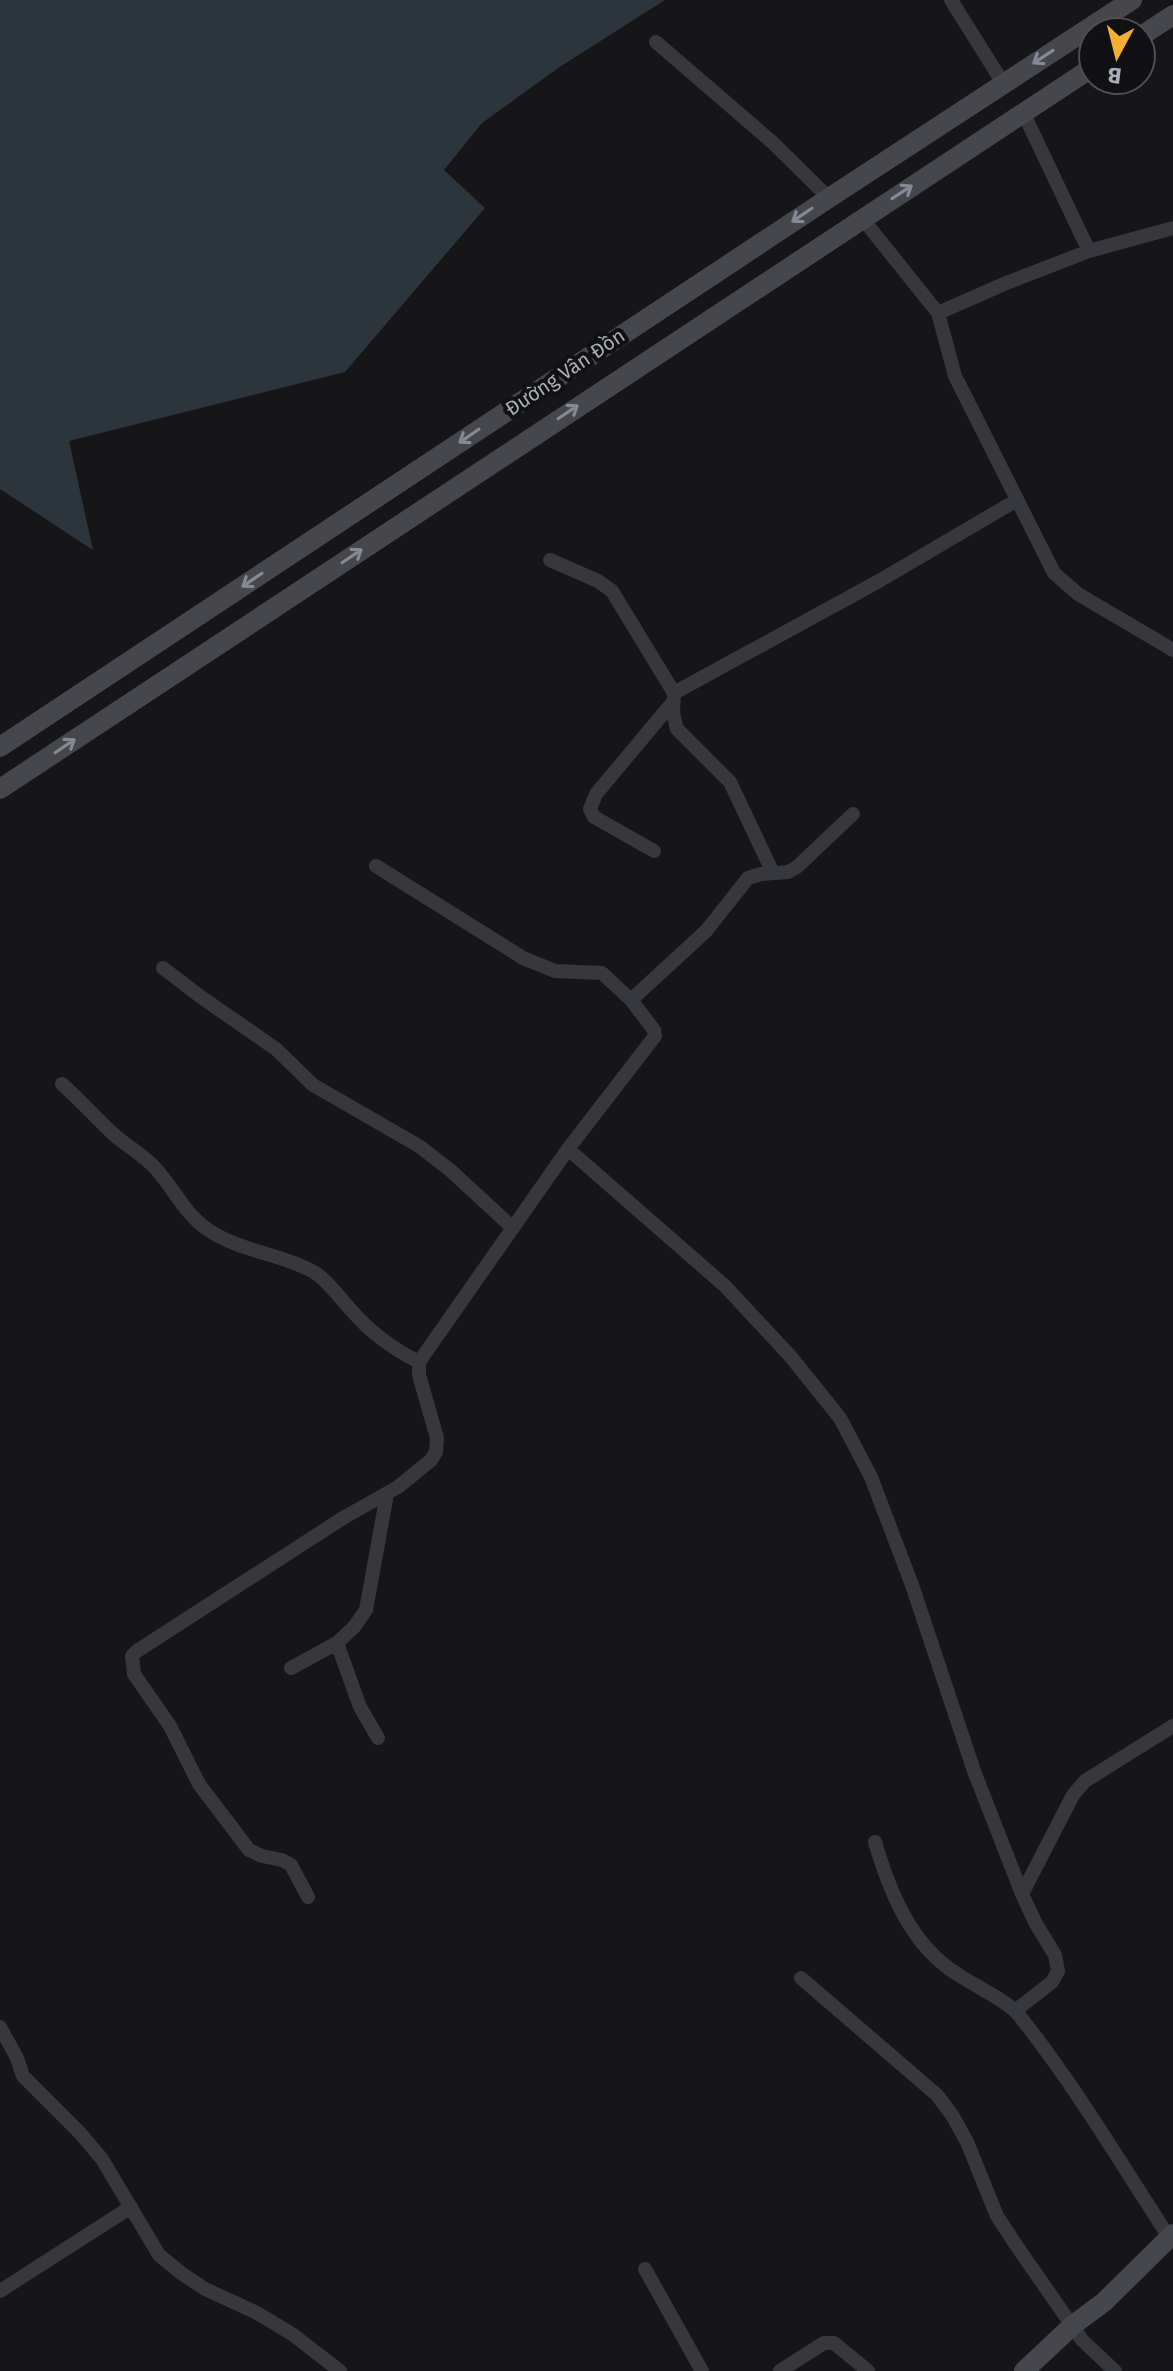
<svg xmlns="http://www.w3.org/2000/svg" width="1173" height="2371" font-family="'Fira Sans',sans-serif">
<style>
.water{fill:#2c353c}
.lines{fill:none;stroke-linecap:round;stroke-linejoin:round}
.minor{stroke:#37383d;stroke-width:14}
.secondary{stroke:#45474d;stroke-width:20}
.oneway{stroke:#858993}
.labels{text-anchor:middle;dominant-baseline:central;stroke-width:8;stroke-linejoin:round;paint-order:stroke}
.street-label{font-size:20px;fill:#a8adb8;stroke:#111113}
</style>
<rect width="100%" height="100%" fill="#161618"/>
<path class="water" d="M0 0H665L558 68 482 123 444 170 485 208 345 372 69 441 93 550 0 489Z"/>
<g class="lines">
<path class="minor" d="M951 0 1003 83
M656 42 772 142 829 198
M1023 112 1089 251
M862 218 938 313 955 376 1054 573 1078 594 1173 650
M938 313 1004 284 1089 251 1173 228
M550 560 598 581 612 591 674 693 673 713 677 729 730 782 773 873
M674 693 879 581 1017 500
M654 851 594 817 590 809 596 794 673 702
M163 968 201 997 276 1049 313 1085 419 1146 450 1170 513 1228
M631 1000 706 931 748 878 761 874 788 872 797 867 853 814
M62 1084C79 1099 93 1115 110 1131 124 1145 143 1154 156 1169 174 1189 185 1214 207 1229 240 1252 280 1253 314 1272 330 1282 339 1298 352 1311 371 1333 393 1349 419 1362
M568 1149 725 1286 791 1357 840 1418 871 1477 912 1585 974 1771 1022 1894 1036 1924 1055 1955 1058 1971 1052 1982 1016 2010
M337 1643 360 1707 378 1738
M291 1668 337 1643 354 1627 366 1610 387 1494
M875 1842C890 1893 911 1945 957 1974 972 1984 1009 2002 1018 2014 1074 2084 1120 2162 1169 2237
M1022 1894 1073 1795 1085 1781 1173 1726
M308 1897 291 1865 282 1860 262 1856 249 1850 199 1784 170 1726 134 1674 132 1656 137 1651 343 1518 398 1487 431 1460 436 1452 437 1438 419 1375V1362L568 1149 655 1036 654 1030 631 1000 602 973 555 971 523 958 376 866
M801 1978 937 2095 952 2115 967 2142 997 2216 1016 2245 1082 2340 1115 2371
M0 2027 17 2058 23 2076 80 2133 102 2159 159 2255 181 2273 205 2289 257 2313 292 2334 340 2371
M645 2269 702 2371
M0 2291 131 2207
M780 2371 824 2343H834L868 2371"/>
<path class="secondary" d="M1141 36 1173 15
M0 747 829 198 1132 0
M0 789 1093 67
M1024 2371 1073 2325 1104 2302 1173 2234"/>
</g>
<defs><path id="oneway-shaft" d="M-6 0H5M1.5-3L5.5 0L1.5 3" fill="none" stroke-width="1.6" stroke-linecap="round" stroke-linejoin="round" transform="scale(2)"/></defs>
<g class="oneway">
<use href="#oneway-shaft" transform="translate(1043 57) rotate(147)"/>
<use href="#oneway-shaft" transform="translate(902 192) rotate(-33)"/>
<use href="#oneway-shaft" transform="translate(802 215) rotate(146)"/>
<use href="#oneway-shaft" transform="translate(568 412) rotate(-34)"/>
<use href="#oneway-shaft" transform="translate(469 436) rotate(146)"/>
<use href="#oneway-shaft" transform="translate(352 556) rotate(-34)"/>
<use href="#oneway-shaft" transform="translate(252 580) rotate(146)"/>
<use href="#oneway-shaft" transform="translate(65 746) rotate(-34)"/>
</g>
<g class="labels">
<g class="street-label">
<text transform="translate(565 372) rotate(-34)">Đường Vân Đồn</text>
</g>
</g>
<g transform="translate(1117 56) rotate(187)"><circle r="38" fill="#111113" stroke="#4d4f55" stroke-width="2"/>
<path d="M0-6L14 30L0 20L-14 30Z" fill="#f2b134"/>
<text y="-12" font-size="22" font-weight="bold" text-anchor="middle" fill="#a8adb8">B</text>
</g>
</svg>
